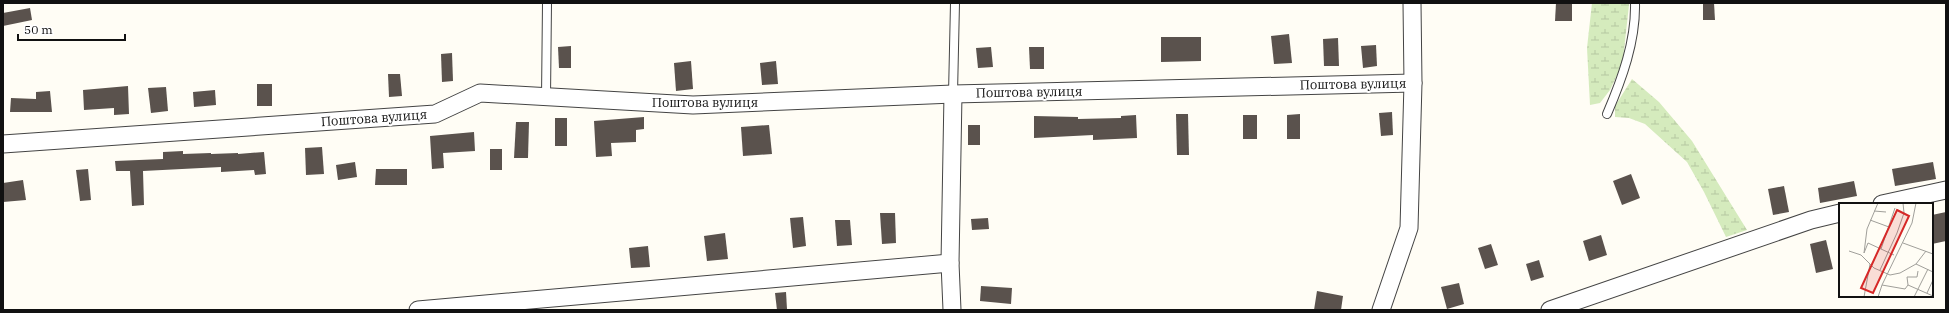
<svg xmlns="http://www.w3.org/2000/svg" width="1949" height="313" font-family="'IBM Plex Serif',serif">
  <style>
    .wetland { fill: url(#wetland-marsh) }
    .building { fill: #5a524d }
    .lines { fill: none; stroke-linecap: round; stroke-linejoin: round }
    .service-casing { stroke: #444; stroke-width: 10 }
    .minor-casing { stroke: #444; stroke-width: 19 }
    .service { stroke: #fff; stroke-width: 8 }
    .minor { stroke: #fff; stroke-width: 17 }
    .labels { text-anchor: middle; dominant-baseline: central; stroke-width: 4; stroke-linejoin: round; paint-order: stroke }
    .street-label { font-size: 13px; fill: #111; stroke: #fff }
    .inset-road { fill: none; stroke: #a09f9a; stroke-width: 1 }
    .view { fill: #d62828; fill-opacity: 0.15; stroke: #d62828; stroke-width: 2 }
    .inset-edge { fill: none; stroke: #111; stroke-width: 2 }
  </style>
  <defs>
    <pattern id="wetland-marsh" width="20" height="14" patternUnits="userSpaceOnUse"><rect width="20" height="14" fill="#d5ebbd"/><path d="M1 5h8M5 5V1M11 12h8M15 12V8" fill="none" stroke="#b6c8a1"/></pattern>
  </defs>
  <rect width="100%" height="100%" fill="#fffdf5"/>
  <!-- wetland -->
  <g class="wetland">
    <polygon points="1592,3 1629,3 1629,5 1623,59 1618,73 1610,90 1600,103 1590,105 1587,48"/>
    <polygon points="1632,79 1659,102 1692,141 1747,230 1726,237 1704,192 1687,162 1645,124 1629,118 1615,117 1615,106"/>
  </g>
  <!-- building -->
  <g class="building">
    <polygon points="1556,3 1572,3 1572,21 1555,21"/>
    <polygon points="1703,3 1714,3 1715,20 1703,20"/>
    <polygon points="30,8 32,20 3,26 3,13"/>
    <polygon points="1289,34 1292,63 1274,64 1271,36"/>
    <polygon points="1161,37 1201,37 1201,61 1161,62"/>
    <polygon points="1338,38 1339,66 1324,66 1323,39"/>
    <polygon points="1376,45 1377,66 1363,68 1361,46"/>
    <polygon points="571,46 571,68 559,68 558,47"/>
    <polygon points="991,47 993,67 978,68 976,48"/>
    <polygon points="1029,47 1044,47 1044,69 1030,69"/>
    <polygon points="452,53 453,81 442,82 441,54"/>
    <polygon points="691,61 693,89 676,91 674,63"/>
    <polygon points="776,61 778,84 762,85 760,63"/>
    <polygon points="388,74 400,74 402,96 389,97"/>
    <rect x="257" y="84" width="15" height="22"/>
    <polygon points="128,86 129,114 114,115 114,108 84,110 83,90"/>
    <polygon points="166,87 168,111 151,113 148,88"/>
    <polygon points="215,90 216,105 194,107 193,92"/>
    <polygon points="50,91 52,112 10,112 11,98 36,99 36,92"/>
    <polygon points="1392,112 1393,135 1381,136 1379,113"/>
    <polygon points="1176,114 1188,114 1189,155 1177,155"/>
    <polygon points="1300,114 1300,139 1287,139 1287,115"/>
    <polygon points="1136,115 1137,138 1093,140 1093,135 1034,138 1034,116 1078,117 1078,119 1121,118 1121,116"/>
    <rect x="1243" y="115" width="14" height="24"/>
    <polygon points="644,117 644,129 636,130 636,142 611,143 612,156 596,157 594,121"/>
    <rect x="555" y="118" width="12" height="28"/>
    <polygon points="516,122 529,122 528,158 514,158"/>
    <polygon points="769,125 772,154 743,156 741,127"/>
    <rect x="968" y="125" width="12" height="20"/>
    <polygon points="474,132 475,151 443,153 444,168 432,169 430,136"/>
    <polygon points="322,147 324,174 306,175 305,148"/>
    <rect x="490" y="149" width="12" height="21"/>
    <polygon points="183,151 183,154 211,153 211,154 238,153 238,154 264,152 266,174 255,175 254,170 221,172 221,167 143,171 144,205 132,206 130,171 116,171 115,161 163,159 163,152"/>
    <polygon points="355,162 357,177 338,180 336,165"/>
    <polygon points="1933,162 1936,179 1895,186 1892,169"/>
    <polygon points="88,169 91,200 80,201 76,170"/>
    <polygon points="376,169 407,169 407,185 375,185"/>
    <polygon points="1631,174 1640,198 1622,205 1613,181"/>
    <polygon points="23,180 26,200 3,202 3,183"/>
    <polygon points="1854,181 1857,196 1820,203 1818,188"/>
    <polygon points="1784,186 1789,212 1773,215 1768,189"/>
    <polygon points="1946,212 1946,241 1932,244 1932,215"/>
    <polygon points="880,213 895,213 896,243 882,244"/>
    <polygon points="803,217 806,246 793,248 790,218"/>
    <polygon points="988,218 989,229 972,230 971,219"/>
    <polygon points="835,220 850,220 852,245 837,246"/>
    <polygon points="725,233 728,259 707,261 704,236"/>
    <polygon points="1601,235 1607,255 1589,261 1583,241"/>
    <polygon points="1826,240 1833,269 1816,273 1810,244"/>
    <polygon points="1491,244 1498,265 1485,269 1478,248"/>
    <polygon points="648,246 650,267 631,268 629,248"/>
    <polygon points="1539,260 1544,277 1531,281 1526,264"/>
    <polygon points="1459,283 1464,304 1447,309 1441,287"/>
    <polygon points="981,286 1012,288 1011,304 980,301"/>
    <polygon points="1317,291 1343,296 1341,310 1314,310"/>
    <polygon points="786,292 787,309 777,310 775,293"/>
  </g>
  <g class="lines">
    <defs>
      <g id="service">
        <polyline points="953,94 955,3"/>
        <polyline points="546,97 547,3"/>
        <path d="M 1607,114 C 1622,79 1636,41 1635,3"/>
      </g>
      <g id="minor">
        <polyline points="3,144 435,114 480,93 693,105 953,94 1413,83"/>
        <polyline points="1882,204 1946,190"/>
        <polyline points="418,310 950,263"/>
        <polyline points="952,310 950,263 953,94"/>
        <polyline points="1381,310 1409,228 1413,83 1412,3"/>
        <polyline points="1550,310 1811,220 1840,213"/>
      </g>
    </defs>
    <!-- service casing -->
    <use href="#service" class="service-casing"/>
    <!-- minor casing -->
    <use href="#minor" class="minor-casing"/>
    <!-- service -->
    <use href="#service" class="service"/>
    <!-- minor -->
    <use href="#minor" class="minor"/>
  </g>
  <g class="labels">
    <!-- street labels -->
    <g class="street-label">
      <text transform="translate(1353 84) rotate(-1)">Поштова вулиця</text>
      <text transform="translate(1029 92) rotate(-1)">Поштова вулиця</text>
      <text x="705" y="102">Поштова вулиця</text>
      <text transform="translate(374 118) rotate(-4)">Поштова вулиця</text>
    </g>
  </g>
  <!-- overview -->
  <g transform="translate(1839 203)">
    <rect width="94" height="94" fill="#fffdf5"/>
    <path class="inset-road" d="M 35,8 L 47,9M 31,17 L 50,24M 64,40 L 94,51M 42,46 L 56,5M 10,48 L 22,52 L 35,65 L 51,72 L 61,70 L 77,61 L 87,48M 25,50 L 28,26 L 39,0M 25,50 L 29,40 L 55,52M 77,61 L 94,69M 41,67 L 58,30 L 65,10 L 64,0M 43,82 L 66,86 L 69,82 L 94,93M 69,82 L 68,74 L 78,74 L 79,68M 88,90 L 94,77M 25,94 L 31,61M 39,94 L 43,82 L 73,20 L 77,0M 75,94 L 89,66"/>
    <path class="view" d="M 58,7 L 70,13 L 34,90 L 22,85 Z"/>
    <rect width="94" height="94" class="inset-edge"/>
  </g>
  <!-- border -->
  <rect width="1949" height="313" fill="none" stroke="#111111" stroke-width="8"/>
  <!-- scale -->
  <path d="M18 34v6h107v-6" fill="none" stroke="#111111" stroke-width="2"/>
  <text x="24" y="34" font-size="12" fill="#111111" stroke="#ffffff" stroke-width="3" paint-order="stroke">50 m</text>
</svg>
